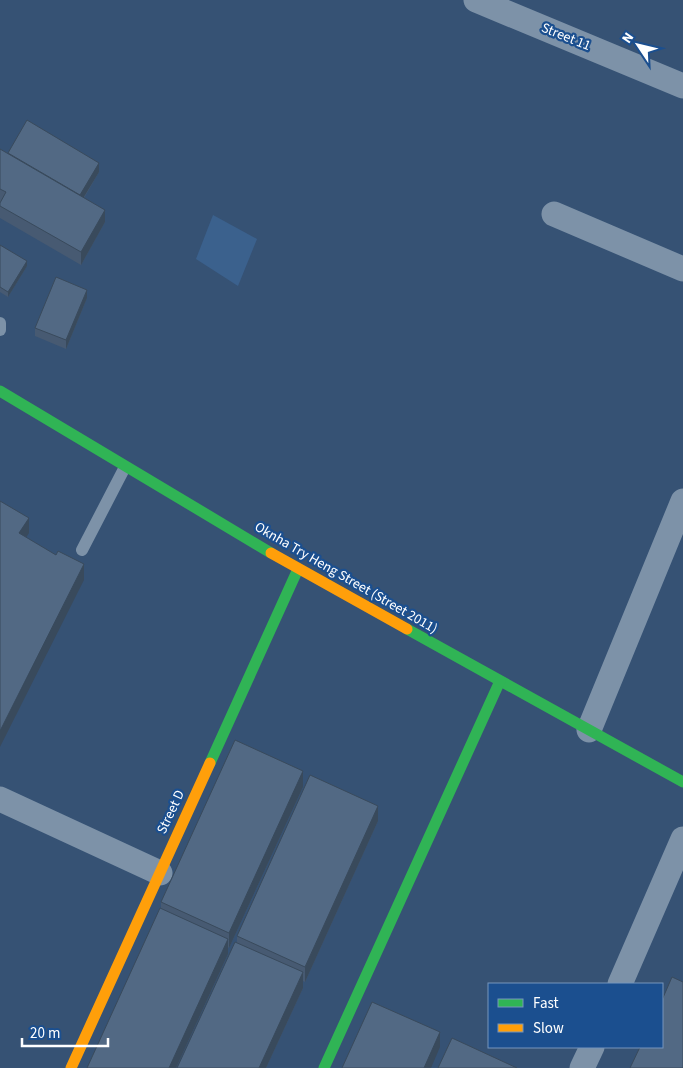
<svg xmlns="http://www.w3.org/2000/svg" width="683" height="1068" font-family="'Source Sans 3',sans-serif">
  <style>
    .water { fill: #3b618d }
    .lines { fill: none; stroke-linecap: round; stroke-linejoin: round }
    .lane { stroke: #7d92a8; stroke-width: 12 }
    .street { stroke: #7d92a8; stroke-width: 25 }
    .fast { stroke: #30b455; stroke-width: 11 }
    .slow { stroke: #ff9f0a; stroke-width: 11 }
    .wall { fill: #475a72 }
    .shaded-wall { fill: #394a5c }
    .building { fill: #526984; stroke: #394a5c }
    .labels { text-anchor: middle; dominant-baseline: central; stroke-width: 4.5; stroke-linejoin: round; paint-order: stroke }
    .street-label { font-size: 14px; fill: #fff; stroke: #1b4f8f }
  </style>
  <rect width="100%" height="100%" fill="#365274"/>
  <!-- water -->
  <polygon class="water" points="213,215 257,239 238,286 196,259"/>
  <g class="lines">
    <!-- lane -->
    <g class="lane">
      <polyline points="0,323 0,330"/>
      <polyline points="82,550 125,467"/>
    </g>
    <!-- street -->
    <g class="street">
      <polyline points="476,0 683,86"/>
      <polyline points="554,214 683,269"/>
      <polyline points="589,730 683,501"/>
      <polyline points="0,799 160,873"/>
      <polyline points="620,984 683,839"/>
      <polyline points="582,1068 592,1047"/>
    </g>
    <!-- fast -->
    <g class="fast">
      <polyline points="0,391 271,553"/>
      <polyline points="407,629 683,782"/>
      <polyline points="210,763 298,569"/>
      <polyline points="324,1068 500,681"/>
    </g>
    <!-- slow -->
    <g class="slow">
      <polyline points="271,553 407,629"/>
      <polyline points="71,1068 210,763"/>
    </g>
  </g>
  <!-- wall -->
  <g class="wall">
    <polygon points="0,149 8,153 99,172 84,198 105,222 81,265 0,218"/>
    <polygon points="0,245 27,266 8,297 0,292"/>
    <polygon points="87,298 66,349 35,336 35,328"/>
    <polygon points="303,787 229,948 228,947 228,954 176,1068 87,1068 161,908 161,902"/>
    <polygon points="378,821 305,982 303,981 303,988 266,1068 177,1068 237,943 237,936"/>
  </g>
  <!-- shaded-wall -->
  <g class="shaded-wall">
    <polygon points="99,163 99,172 79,205 79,196"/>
    <polygon points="105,210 105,222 81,265 81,252"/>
    <polygon points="27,261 27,266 8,297 8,292"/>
    <polygon points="87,290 87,298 66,349 66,340"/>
    <polygon points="29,518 29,533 19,548 19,533"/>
    <polygon points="84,564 84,580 0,747 0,731"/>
    <polygon points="303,771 303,787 229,948 229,933"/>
    <polygon points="378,806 378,821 305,982 305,967"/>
    <polygon points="228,939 228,954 176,1068 169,1068"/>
    <polygon points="303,972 303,988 266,1068 259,1068"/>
    <polygon points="440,1032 440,1047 431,1068 424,1068"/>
  </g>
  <!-- building -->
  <g class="building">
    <polygon points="27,120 99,163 80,195 8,153"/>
    <polygon points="0,149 105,210 81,252 0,206 0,203 6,192 0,189"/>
    <polygon points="0,245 27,261 8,292 0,287"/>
    <polygon points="56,277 87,290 66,340 35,328"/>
    <polygon points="0,501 29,518 19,533 56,555 58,551 84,564 0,731"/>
    <polygon points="235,740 303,771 229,933 161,902"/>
    <polygon points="310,775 378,806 305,967 237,936"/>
    <polygon points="160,908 228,939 169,1068 87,1068"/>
    <polygon points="235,942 303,972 259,1068 177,1068"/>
    <polygon points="672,977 683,982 683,1068 630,1068 640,1047 662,1047 662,1000"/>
    <polygon points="372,1002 440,1032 424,1068 342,1068"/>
    <polygon points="452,1038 517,1068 438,1068"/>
  </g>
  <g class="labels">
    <!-- street labels -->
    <g class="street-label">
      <text transform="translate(566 37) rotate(22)">Street 11</text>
      <text transform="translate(346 578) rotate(30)">Oknha Try Heng Street (Street 2011)</text>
      <text transform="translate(171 812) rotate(-65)">Street D</text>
    </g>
  </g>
  <!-- legend -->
  <rect x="488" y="983" width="175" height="65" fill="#1b4f8f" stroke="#7695bc"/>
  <rect x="498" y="999" width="25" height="8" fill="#30b455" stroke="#7695bc"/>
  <text x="533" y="1008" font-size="15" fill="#ffffff">Fast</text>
  <rect x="498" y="1024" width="25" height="8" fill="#ff9f0a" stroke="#7695bc"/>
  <text x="533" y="1033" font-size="15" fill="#ffffff">Slow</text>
  <!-- north arrow -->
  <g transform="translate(638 45) rotate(305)" stroke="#1b4f8f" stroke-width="4" paint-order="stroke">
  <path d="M0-4L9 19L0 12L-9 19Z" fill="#ffffff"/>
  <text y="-8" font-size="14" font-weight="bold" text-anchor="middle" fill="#ffffff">N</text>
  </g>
  <!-- scale -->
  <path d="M22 1038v8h86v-8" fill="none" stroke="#ffffff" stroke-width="2.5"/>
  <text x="30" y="1038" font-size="15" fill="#ffffff" stroke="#1b4f8f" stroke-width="4" paint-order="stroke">20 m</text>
</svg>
